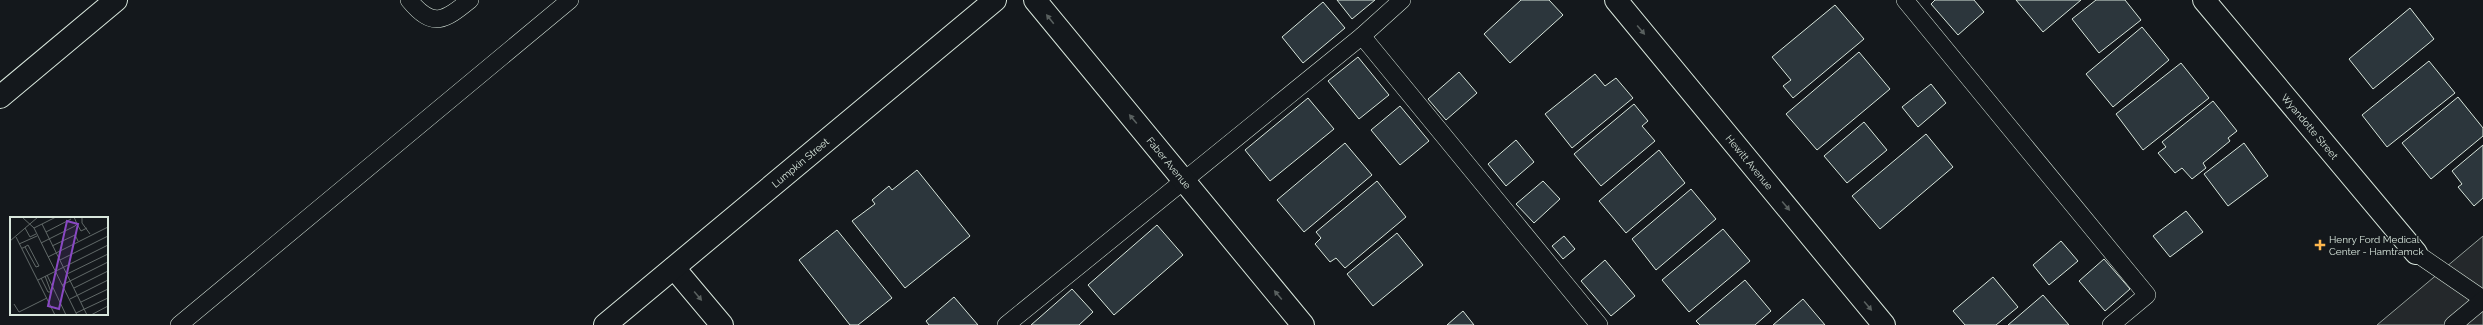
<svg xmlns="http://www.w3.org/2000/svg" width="2483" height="325" font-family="Raleway,sans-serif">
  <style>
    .parking { fill: #24282b; stroke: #939e99 }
    .building { fill: #2c363c; stroke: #d8e6dc }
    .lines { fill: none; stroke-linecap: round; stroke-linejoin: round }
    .lane-casing { stroke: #d8e6dc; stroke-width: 18 }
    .street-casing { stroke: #d8e6dc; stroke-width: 24 }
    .lane { stroke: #14181c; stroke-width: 17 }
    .street { stroke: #14181c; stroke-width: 22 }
    .oneway { fill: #59605f }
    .poi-dot { fill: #ffb74d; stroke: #14181c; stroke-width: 1.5 }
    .labels { text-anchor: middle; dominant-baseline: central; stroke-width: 3; stroke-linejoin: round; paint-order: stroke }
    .street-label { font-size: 10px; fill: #d8e6dc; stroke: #14181c }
    .poi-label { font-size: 10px; fill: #d8e6dc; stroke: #14181c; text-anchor: start }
    .inset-road { fill: none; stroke: #626a69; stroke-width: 1 }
    .view { fill: #8948c3; fill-opacity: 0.15; stroke: #8948c3; stroke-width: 2 }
    .inset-edge { fill: none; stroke: #d8e6dc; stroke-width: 2 }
  </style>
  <rect width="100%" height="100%" fill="#14181c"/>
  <!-- parking -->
  <polygon class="parking" points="2483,236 2483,325 2377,325"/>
  <!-- building -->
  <g class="building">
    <polygon points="1337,0 1375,0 1352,19"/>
    <polygon points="1521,0 1549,0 1563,15 1510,63 1484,34"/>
    <polygon points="1935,0 1974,0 1984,12 1958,35 1931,4"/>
    <polygon points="2016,0 2081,0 2043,32"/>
    <polygon points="2096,0 2125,0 2141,20 2099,53 2072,19"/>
    <polygon points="1323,2 1345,28 1303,63 1282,37"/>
    <polygon points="1835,5 1864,39 1793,98 1783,86 1791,80 1772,57"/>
    <polygon points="2410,8 2434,39 2373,89 2349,59"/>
    <polygon points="2142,27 2169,60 2113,107 2086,74"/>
    <polygon points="1859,52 1890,89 1817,150 1786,114"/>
    <polygon points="1358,57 1389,95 1359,119 1328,81"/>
    <polygon points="2429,61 2455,93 2387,147 2362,115"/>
    <polygon points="2181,63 2209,98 2143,150 2116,114"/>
    <polygon points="1459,72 1477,93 1446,120 1428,99"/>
    <polygon points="1595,74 1605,86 1616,78 1633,98 1572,148 1545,114"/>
    <polygon points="1931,84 1946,103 1918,127 1902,107"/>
    <polygon points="2458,97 2483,128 2483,136 2431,179 2402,143"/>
    <polygon points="1308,98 1334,129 1270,181 1245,150"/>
    <polygon points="2213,101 2237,131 2228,138 2230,141 2203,163 2206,168 2192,179 2182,168 2175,173 2158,153 2166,147 2162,142"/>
    <polygon points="1634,104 1648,121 1642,126 1655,141 1601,186 1574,154"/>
    <polygon points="1400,106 1429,141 1400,165 1371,130"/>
    <polygon points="1864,122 1887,150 1847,183 1824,156"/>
    <polygon points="1926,134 1953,167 1880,229 1852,196"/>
    <polygon points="1516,140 1534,162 1506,186 1488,164"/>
    <polygon points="1345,143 1372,175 1304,232 1277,200"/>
    <polygon points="2244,143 2268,176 2228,206 2204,174"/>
    <polygon points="2483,145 2483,198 2474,206 2458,187 2462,184 2452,171"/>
    <polygon points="1659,150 1685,183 1626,233 1599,201"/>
    <polygon points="917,170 970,236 905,288 852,221 875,204 872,200 889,186 892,190"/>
    <polygon points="1377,181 1406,217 1345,268 1336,258 1330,262 1315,244 1321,238 1316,232"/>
    <polygon points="1543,181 1560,199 1534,223 1516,204"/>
    <polygon points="1691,189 1716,219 1656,270 1632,239"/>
    <polygon points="2186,211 2203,232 2170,257 2153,236"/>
    <polygon points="1157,225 1183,255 1114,315 1088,285"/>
    <polygon points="1723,229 1750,261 1689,312 1662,280"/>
    <polygon points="837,230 892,298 858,325 850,325 799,260"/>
    <polygon points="1397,233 1423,265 1373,306 1347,274"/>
    <polygon points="1564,236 1575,249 1563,259 1552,246"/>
    <polygon points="2061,241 2078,261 2049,285 2033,265"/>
    <polygon points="2104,259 2130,289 2105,311 2079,281"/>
    <polygon points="1605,260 1635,296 1611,316 1581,281"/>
    <polygon points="1993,277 2018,307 1996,325 1965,325 1953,311"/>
    <polygon points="1745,280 1771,311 1755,325 1700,325 1696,321"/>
    <polygon points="1072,289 1093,312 1079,325 1031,325"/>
    <polygon points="2043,295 2069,325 2008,325"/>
    <polygon points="954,297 978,325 929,325 926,321"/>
    <polygon points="1803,299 1825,325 1773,325"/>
    <polygon points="1463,311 1474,325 1447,325"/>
  </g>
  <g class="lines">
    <defs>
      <g id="lane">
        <path d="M 409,0 C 433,29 444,21 470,0"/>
        <polyline points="1905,0 2147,295 2111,325"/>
        <polyline points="1362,36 1599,325"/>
        <polyline points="2416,253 2483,299"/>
        <polyline points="179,325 570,0"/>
        <polyline points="1006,325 1362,36 1402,0"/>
        <polyline points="2453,325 2483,300"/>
      </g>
      <g id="street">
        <path id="s1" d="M 1035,0 L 1303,325"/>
        <path id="s2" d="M 1616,0 L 1884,325"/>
        <path id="s3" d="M 2204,0 L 2416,253"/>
        <polyline points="0,97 116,0"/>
        <polyline points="674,268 722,325"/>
        <path id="s4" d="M 605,325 L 995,0"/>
      </g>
    </defs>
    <!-- lane casing -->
    <use href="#lane" class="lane-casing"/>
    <!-- street casing -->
    <use href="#street" class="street-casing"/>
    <!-- lane -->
    <use href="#lane" class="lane"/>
    <!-- street -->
    <use href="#street" class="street"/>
  </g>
  <!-- one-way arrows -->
  <defs><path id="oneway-solid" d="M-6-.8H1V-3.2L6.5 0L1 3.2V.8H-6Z"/></defs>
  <g class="oneway">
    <use href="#oneway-solid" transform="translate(1050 19) rotate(-129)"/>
    <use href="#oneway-solid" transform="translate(1641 30) rotate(50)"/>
    <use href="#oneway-solid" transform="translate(1133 119) rotate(-130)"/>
    <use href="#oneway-solid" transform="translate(1786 206) rotate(50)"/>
    <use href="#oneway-solid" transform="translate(1278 295) rotate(-130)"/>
    <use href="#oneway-solid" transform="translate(698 296) rotate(50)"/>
    <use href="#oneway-solid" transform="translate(1868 306) rotate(50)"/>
  </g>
  <!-- markers -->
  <path class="poi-dot" d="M2318 239h4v4h4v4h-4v4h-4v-4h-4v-4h4z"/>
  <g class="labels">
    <!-- street labels -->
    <g class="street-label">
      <text stroke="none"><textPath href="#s3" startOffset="165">Wyandotte Street</textPath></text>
      <text stroke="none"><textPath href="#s2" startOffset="210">Hewitt Avenue</textPath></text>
      <text stroke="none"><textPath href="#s4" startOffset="254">Lumpkin Street</textPath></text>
      <text stroke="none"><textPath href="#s1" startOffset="211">Faber Avenue</textPath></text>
    </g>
    <!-- poi labels -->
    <g class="poi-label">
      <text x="2329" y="239">Henry Ford Medical<tspan x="2329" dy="12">Center - Hamtramck</tspan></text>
    </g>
  </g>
  <!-- overview -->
  <g transform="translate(10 217)">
    <rect width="98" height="98" fill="#14181c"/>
    <path class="inset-road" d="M 12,0 L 24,11 L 67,98M 72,0 L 72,6 L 80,17M 32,7 L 77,98M 67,7 L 71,14 L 77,11M 15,11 L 20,20 L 26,17M 24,11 L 46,0M 36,15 L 61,2M 6,20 L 45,98M 0,24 L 28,0M 31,26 L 65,9 L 67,7 L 64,0M 9,27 L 27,19M 42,29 L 65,18 L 68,24M 12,31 L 13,31 L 18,28 L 29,49 L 26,50 L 15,30M 38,40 L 98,10M 50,43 L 98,19M 57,57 L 98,37M 37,58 L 56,98M 31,61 L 38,75 L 41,75 L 35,59M 28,63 L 98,28M 52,68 L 98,45M 64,71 L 98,54M 60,82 L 98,63M 71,85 L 98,72M 4,87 L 9,95 L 37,81M 66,96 L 98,81M 81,98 L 98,89"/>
    <path class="view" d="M 57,4 L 68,7 L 49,92 L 38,89 Z"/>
    <rect width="98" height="98" class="inset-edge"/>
  </g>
</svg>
